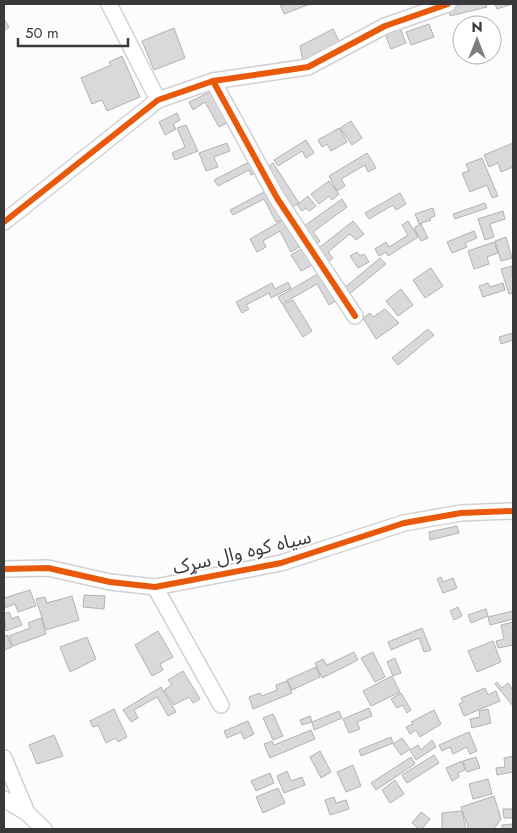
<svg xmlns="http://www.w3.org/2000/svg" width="517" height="833" font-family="Jost,'Noto Sans Arabic',sans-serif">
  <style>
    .building { fill: #d9d8da; stroke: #b2b2b3 }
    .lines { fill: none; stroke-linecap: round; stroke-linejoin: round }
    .minor-casing { stroke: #d1d1d3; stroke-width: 18 }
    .minor { stroke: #fff; stroke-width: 15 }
    .cycleway-casing { stroke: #fff; stroke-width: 9 }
    .cycleway { stroke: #e8590c; stroke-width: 6 }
    .labels { text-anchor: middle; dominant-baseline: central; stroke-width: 4; stroke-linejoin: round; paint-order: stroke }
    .street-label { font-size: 19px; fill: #39383b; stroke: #fff }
  </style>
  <rect width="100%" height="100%" fill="#fcfcfd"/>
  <!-- building -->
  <g class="building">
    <polygon points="280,4 310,4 284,14"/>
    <polygon points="462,4 486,4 487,7 450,16 448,7"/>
    <polygon points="495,4 512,4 497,9"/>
    <polygon points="4,19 9,27 4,31"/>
    <polygon points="429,24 434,37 411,45 406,32"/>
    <polygon points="399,25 406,43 391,49 384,31"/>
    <polygon points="174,28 185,58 154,70 142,41"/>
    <polygon points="333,29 340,43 303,61 300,46"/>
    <polygon points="122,56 140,97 107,111 102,100 92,104 81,78 111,65 109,62"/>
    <polygon points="210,92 227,123 219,127 205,102 193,110 189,102"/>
    <polygon points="177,113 180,120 173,124 176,129 165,135 159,122"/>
    <polygon points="351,121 362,138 352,145 340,128"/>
    <polygon points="186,125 198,151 175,160 172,153 185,147 177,128"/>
    <polygon points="339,128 347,142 331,151 327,144 322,147 318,140"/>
    <polygon points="306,140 314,153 306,158 302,151 278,166 274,160"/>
    <polygon points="227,143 230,151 214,157 218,167 206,171 199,153"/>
    <polygon points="513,143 513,167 501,172 498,163 489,167 484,155"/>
    <polygon points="367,153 376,168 368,172 365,165 341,179 345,186 337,191 329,176"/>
    <polygon points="482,158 498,196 492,198 487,185 470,192 462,173 469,171 466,164"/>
    <polygon points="253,160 259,172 251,175 249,170 218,186 214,180"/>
    <polygon points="273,163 299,203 289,209 263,170"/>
    <polygon points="329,181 339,194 332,200 329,196 319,204 311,194"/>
    <polygon points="268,190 283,219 276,222 264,199 233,215 230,210"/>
    <polygon points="400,193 406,204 396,210 393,205 369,219 365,213"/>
    <polygon points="308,196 316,206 309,211 306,208 302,211 297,205"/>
    <polygon points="342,199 347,207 313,232 320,241 313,247 300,229"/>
    <polygon points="485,203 487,208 455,219 453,214"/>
    <polygon points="433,208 435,216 430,218 431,220 419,224 415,214"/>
    <polygon points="503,211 505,219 490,224 494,237 485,240 478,219"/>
    <polygon points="283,220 299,247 291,252 280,231 263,241 266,247 257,252 250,239"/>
    <polygon points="353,221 364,234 356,240 350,234 328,252 333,258 325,264 315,251"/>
    <polygon points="408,221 418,237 388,256 386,252 379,256 375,249 386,242 389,247 408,235 402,225"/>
    <polygon points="421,224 428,238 421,241 414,228"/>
    <polygon points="474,231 477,238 465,243 467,247 452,253 447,242"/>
    <polygon points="506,237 512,258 501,261 495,241"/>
    <polygon points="494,242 498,253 487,257 489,264 474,269 468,251"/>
    <polygon points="304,247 314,264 301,271 291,255"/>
    <polygon points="357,252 360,256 364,254 369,262 358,268 350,256"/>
    <polygon points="380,258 386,264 348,295 343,289"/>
    <polygon points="512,266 513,293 509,294 501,269"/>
    <polygon points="431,268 443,286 425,298 413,280"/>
    <polygon points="321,272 337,300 329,305 317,284 282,304 278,297"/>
    <polygon points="288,282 291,288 271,298 269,293 246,305 249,309 242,313 236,302 272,283 275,289"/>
    <polygon points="488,283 490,287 503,283 505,290 483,297 479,286"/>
    <polygon points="401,289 413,305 398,316 386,301"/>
    <polygon points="293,300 312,331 303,337 283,305"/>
    <polygon points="385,309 399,323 376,339 363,318 370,313 373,317"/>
    <polygon points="428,329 434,335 398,365 392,358"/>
    <polygon points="513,333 513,340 501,344 499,337"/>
    <polygon points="457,526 459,533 430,540 429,532"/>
    <polygon points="441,577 443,582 453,578 457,588 443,593 437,579"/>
    <polygon points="30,590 36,606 18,612 15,604 4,608 4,598"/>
    <polygon points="84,595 105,596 104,609 83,607"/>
    <polygon points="72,596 79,620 46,630 36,599 45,597 47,603"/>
    <polygon points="458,607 462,616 454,620 450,611"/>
    <polygon points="486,609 488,616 471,623 468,615"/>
    <polygon points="513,611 513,619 490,625 488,617"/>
    <polygon points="9,612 12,619 18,616 22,625 6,631 4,614"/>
    <polygon points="41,618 46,634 13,646 9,636 30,628 28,623"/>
    <polygon points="513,622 513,645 498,648 496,641 504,639 501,625"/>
    <polygon points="422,628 431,650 424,652 419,638 391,650 388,642"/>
    <polygon points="158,631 173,657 160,664 163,670 152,676 135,645"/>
    <polygon points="7,635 12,647 4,650 4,637"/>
    <polygon points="87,637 96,659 70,672 60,647"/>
    <polygon points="493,641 501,662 477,672 468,651"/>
    <polygon points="354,652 358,660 322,678 315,663 323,659 327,665"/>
    <polygon points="373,652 385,677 375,682 361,658"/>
    <polygon points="395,658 401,673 393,676 387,662"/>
    <polygon points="316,667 320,677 292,690 287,680"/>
    <polygon points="183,671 200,699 193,703 189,697 174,705 164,690 172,685 168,680"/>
    <polygon points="392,676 400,692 371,706 363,691"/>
    <polygon points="287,681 292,693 253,709 249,697 260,693 262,696 277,690 276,685"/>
    <polygon points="497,682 502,688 508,683 513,690 513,706 495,684"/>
    <polygon points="161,687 176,712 168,716 157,697 134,710 138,718 131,722 123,710"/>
    <polygon points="485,688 488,695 496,691 500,701 464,716 459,704 463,702 461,698"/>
    <polygon points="401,693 411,710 407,713 403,705 397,708 391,699"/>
    <polygon points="369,708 372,716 357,722 360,729 349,733 343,719"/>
    <polygon points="114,709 127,737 118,742 116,738 106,743 98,725 93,727 90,721"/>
    <polygon points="488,709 491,723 472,728 470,719 480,717 479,711"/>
    <polygon points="434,710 441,724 420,737 416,730 410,734 406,727 413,724 411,722"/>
    <polygon points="339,711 342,718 314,730 312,722"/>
    <polygon points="273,714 283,736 273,740 263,718"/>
    <polygon points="310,716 312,722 302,725 300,720"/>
    <polygon points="248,721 254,734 244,739 241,732 227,738 224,731"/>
    <polygon points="311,730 315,739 270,758 264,744 272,741 274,745"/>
    <polygon points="469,732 477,751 470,754 467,747 453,754 450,747 442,751 439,745"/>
    <polygon points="54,735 63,756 37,764 29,745"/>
    <polygon points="391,737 393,743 361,756 359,750"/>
    <polygon points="402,738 410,749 401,755 393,744"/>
    <polygon points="432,740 436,747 416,760 410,750 418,745 421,750"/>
    <polygon points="320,751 331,772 321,778 310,757"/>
    <polygon points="434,755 439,763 407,783 402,775"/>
    <polygon points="513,756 513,772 497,775 496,768 505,767 504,758"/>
    <polygon points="411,757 415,764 376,790 371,783"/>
    <polygon points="476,757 480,768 467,772 463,761"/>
    <polygon points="462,761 465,770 458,773 459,777 452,781 446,768"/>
    <polygon points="353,765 361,786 346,792 337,772"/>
    <polygon points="287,771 291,781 302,777 305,785 284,793 277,776"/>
    <polygon points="270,773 274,783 256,791 251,781"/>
    <polygon points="488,779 492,794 473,799 469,784"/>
    <polygon points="395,780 404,794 390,803 382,790"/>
    <polygon points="278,788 285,803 263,813 256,797"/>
    <polygon points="494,796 501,819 494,829 469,829 461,807"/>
    <polygon points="334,797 336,803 346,800 349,809 330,815 325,800"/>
    <polygon points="503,809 513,809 513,818 504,818"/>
    <polygon points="462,811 466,829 442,829 442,813"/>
    <polygon points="421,812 430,819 422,829 419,829 412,823"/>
    <polygon points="513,824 513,829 502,829 502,825"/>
  </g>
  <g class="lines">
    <defs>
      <g id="minor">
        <polyline points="109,4 158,100"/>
        <polyline points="213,81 277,198 355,316"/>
        <polyline points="4,222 158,100 213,81 308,67 385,26 448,4"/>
        <polyline points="4,569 48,568 110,582 155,587 281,563 404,523 461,513 513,511"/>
        <polyline points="155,587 221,705"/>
        <polyline points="4,758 27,813"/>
        <polyline points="4,799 27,813 44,829"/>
      </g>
    </defs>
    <!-- minor casing -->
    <use href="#minor" class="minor-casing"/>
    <!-- minor -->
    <use href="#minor" class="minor"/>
    <defs>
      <g id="cycleway">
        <polyline points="213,81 277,198 355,316"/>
        <polyline points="4,222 158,100 213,81 308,67 385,26 448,4"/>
        <polyline points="4,569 48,568 110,582 155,587 281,563 404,523 461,513 513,511"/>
      </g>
    </defs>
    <!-- cycleway casing -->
    <use href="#cycleway" class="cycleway-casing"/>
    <!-- cycleway -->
    <use href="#cycleway" class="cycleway"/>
  </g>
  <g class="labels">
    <!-- street labels -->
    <g class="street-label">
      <text transform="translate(242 552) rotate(-13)">سیاه کوه وال سړک</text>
    </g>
  </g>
  <!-- border -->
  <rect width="517" height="833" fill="none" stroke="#39383b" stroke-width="10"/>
  <!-- north arrow -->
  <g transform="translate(477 40)"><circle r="24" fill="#ffffff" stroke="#b0afb1"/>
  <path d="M0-4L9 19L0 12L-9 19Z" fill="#7d7d7f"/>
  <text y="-8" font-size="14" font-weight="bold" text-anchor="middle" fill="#39383b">N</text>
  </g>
  <!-- scale -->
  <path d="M18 38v8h110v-8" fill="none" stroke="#39383b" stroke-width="2.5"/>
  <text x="25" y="38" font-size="15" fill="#39383b" stroke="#ffffff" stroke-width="4" paint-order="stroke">50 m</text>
</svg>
